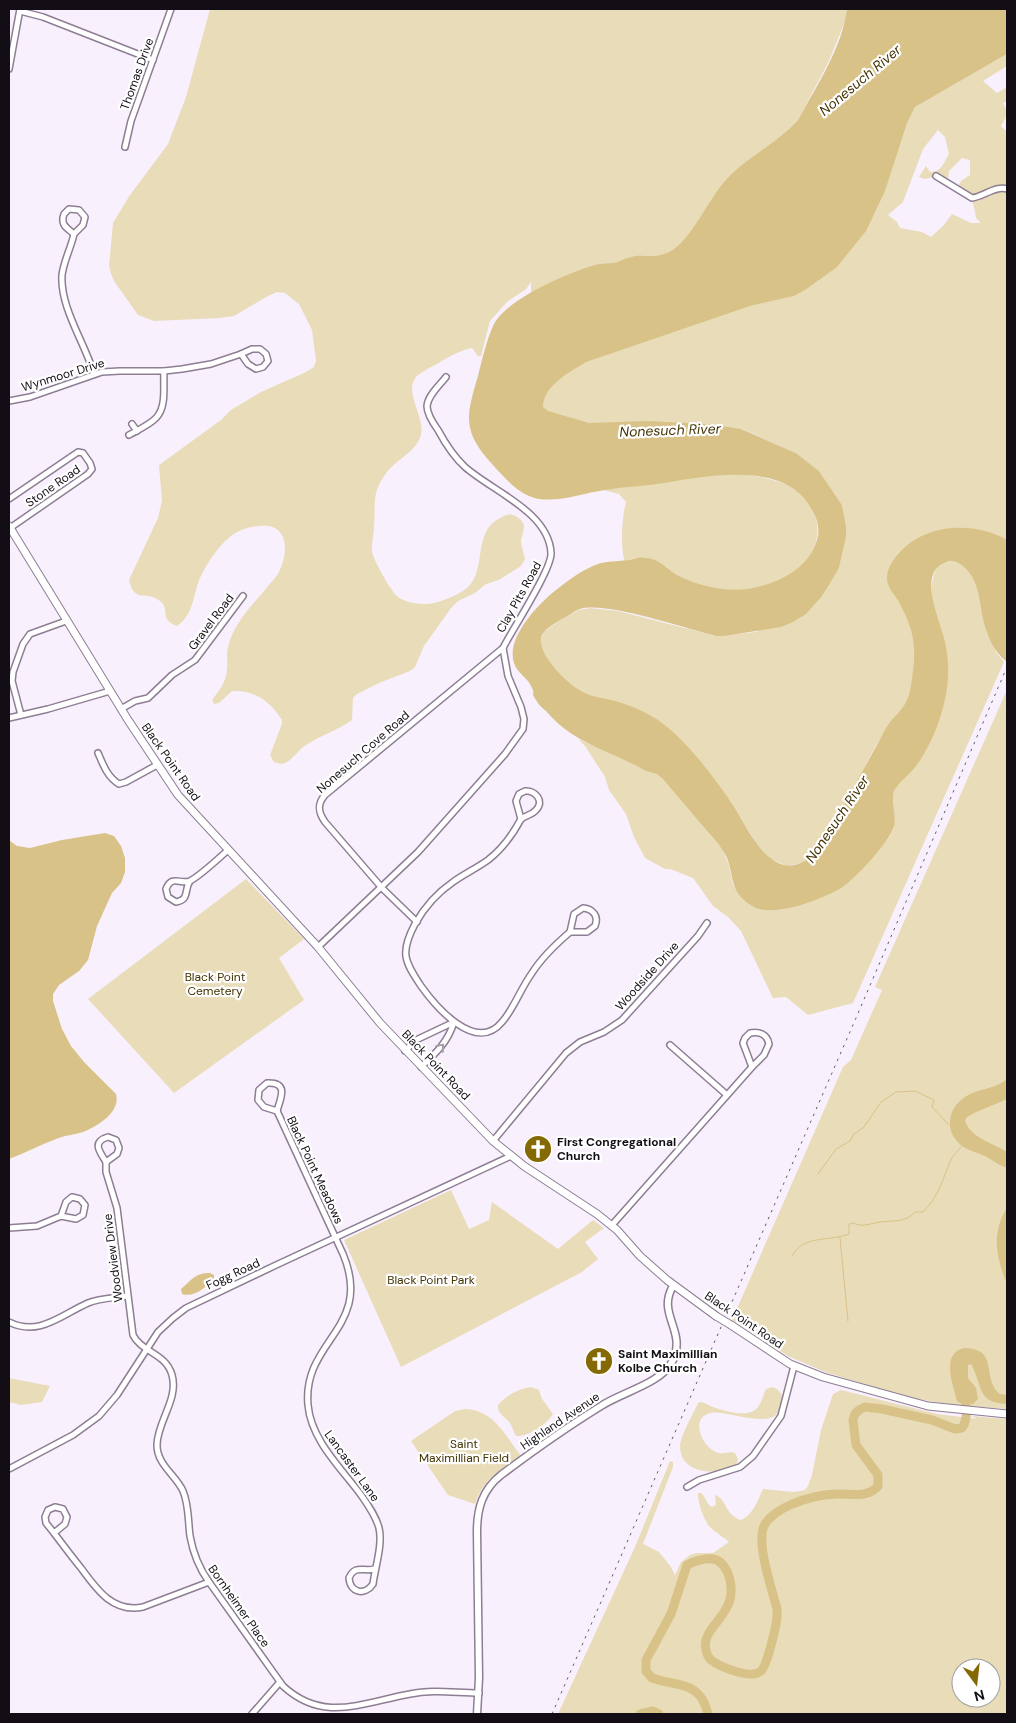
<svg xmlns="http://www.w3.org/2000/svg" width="1016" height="1723" font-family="'DM Sans',sans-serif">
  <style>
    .green { fill: #e9dcb9; fill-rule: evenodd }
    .water { fill: #d8c287 }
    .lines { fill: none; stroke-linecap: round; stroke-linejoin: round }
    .stream { stroke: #d8c287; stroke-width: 1 }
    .river { stroke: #d8c287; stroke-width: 9 }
    .minor-casing { stroke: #8d7e93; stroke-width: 8 }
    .tertiary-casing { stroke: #8d7e93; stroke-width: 9 }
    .secondary-casing { stroke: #8d7e93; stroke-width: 9 }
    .minor { stroke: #fff; stroke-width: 5 }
    .tertiary { stroke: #fff; stroke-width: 6 }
    .secondary { stroke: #fff; stroke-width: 7 }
    .rail { stroke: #645d66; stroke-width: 1; stroke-dasharray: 2.5 5; stroke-linecap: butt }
    .secondary-bridge-casing { stroke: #8d7e93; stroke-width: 9; stroke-linecap: butt }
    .secondary-bridge { stroke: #fff; stroke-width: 7 }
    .oneway { stroke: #a19fa1 }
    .labels { text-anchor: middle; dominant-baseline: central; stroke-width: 4.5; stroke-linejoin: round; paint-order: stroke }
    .street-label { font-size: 12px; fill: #130e15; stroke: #fff }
    .park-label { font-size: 12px; fill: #423301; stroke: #fff }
    .poi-label { font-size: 12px; font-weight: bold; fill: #130e15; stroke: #fff; text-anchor: start }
    .water-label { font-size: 14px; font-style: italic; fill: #453504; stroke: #fff }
  </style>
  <rect width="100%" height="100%" fill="#f9f0fd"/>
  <!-- green -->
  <g class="green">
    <path d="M 210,9 L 847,9 L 846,19 L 829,61 L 798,120 L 681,247 L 660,256 L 620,263 L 531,292 L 531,282 L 526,289 L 507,302 L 490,321 L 481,356 L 478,356 L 472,348 C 458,351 447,358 435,365 C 429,368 423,371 418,375 C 400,392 430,420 419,440 C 412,454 396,460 387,472 C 371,493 376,502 374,526 C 374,534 371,545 372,552 C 374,561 390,589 396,595 C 403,603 418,604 428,604 C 439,603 462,594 469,586 C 487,567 472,530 502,517 C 505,515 510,514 513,515 C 517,516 523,521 524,525 C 524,530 522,536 521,540 C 521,546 524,553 525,559 L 521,566 L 499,580 L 486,584 L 475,593 L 458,601 L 451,608 L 424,646 L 415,667 L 410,671 L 379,683 L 357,694 L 353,698 L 352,720 C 337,731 318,736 303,747 C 297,752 292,760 285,763 C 281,765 278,763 274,762 L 270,755 L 282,724 L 282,720 C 270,701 255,690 232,691 L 219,703 L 214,704 L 212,700 C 219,691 226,682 227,670 C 228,662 226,655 228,647 C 233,625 250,607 265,590 C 269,584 276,578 279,572 C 289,552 289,522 259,526 C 249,527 239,530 231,536 C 217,547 204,567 198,583 C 193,599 192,616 177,626 C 158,619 171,609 160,601 C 147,590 134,604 129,580 L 158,518 L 162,501 L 159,465 L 221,420 L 231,410 L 261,392 L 304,373 L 314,367 L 316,361 L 312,330 L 299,304 L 285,293 L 277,292 L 268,296 L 234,316 L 220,318 L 154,321 L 138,315 L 114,281 L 111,274 L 109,266 L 113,223 L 130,195 L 168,144 L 186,97 Z"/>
    <path d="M 1007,54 L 1007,66 L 983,81 L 997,93 L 1007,87 L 1007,101 L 1003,103 C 1009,113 1006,117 1001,126 L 1007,132 L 1007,542 L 943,532 L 915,634 L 917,691 L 881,737 L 867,762 L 851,799 L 814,856 L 802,863 L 787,866 L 771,859 L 756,843 L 730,800 L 615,704 L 578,691 L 565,680 L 548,660 L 541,647 L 541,639 L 544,632 L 565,617 L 579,610 L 590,608 L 618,611 L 716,636 L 756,632 L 822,596 L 839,568 L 846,537 L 842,505 L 819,471 L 796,453 L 742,429 L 589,423 C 574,420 555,418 542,408 L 542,403 L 546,394 L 556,382 L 583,362 L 729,310 L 794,296 L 893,149 L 915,107 ZM 938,130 L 945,137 L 949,154 C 944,162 941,173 930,172 L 926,166 L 919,177 L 925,179 L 941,175 L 948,180 L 949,171 L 962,158 L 970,160 L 970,175 L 961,181 L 959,185 C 971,197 974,201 976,218 L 981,223 L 971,223 L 952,214 L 944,225 L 931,237 L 922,232 L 900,228 L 897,222 L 888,215 L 903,202 L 923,149 Z"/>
    <path d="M 735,473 C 757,477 781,478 800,493 C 805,498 810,504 813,511 C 831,549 792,583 758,590 C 749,591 729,593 720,591 C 710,590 700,585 691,582 C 669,576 647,569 625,562 C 620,549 622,516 626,502 L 619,494 L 603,490 L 627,487 L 658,479 Z"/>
    <path d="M 949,559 L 961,562 L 977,578 L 996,652 L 1004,662 L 853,1003 L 808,1015 L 786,997 L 773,998 L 741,931 L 728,917 L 713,906 L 693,878 L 670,869 L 665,869 L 645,858 L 634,837 L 626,814 L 609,790 L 605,777 L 585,746 L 578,739 L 659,773 L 723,850 L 729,866 L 733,885 L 743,899 L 781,910 L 810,901 L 844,885 L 864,866 L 888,839 L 894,828 L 892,797 L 946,655 C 948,629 926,608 933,579 C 934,575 935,569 939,565 C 941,563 946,561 949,559 Z"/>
    <polygon points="1007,690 1007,1409 954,1405 911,1398 825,1372 788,1356 732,1320 843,1067 851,1060 882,990 875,987"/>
    <polygon points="246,879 304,939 279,958 304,1000 174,1093 88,999"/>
    <polygon points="451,1190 469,1229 489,1220 492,1202 558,1249 593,1220 604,1228 585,1242 598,1259 582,1272 401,1367 344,1240"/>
    <polygon points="9,1378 50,1386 42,1402 21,1405 9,1402"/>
    <path d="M 531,1387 L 539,1390 L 542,1399 L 553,1414 C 547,1424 528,1437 516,1436 C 514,1433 513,1429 511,1425 C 507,1417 497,1415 498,1405 C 507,1395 518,1389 531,1387 Z"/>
    <path d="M 773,1387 C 777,1389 782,1392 782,1398 C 784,1437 729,1409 710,1413 C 688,1419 704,1450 719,1453 C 725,1454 729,1451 735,1453 L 738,1459 L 737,1464 C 719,1477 679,1475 680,1445 C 681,1436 694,1411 699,1402 C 704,1402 708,1405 713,1407 C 724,1411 750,1419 758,1407 C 762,1402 763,1395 766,1389 Z"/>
    <path d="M 841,1390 L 937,1414 L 977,1419 L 971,1416 L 1007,1419 L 1007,1714 L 558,1714 L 635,1547 L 670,1461 L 673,1462 L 673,1467 L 643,1544 L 659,1552 L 671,1567 L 675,1575 L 681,1562 L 690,1555 L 696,1553 L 713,1553 L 729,1542 C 724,1537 716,1533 710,1527 C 704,1521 697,1501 698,1493 L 701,1493 C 706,1497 706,1504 712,1507 L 716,1505 L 715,1495 C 726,1498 724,1513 740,1520 C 752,1517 758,1500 763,1489 L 794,1492 L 805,1490 L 808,1486 L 812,1475 L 821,1430 L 833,1394 ZM 961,1668 L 991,1668 L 991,1698 L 961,1698 Z"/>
    <path d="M 465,1409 C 494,1410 505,1435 521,1456 C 500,1471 484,1477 475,1504 L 448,1495 L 411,1441 L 455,1411 Z"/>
  </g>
  <!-- water -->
  <g class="water">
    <path d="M 847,9 L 1007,9 L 1007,54 L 915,107 L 907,123 L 885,191 L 866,231 L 837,267 L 805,290 L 794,296 L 750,306 L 586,362 C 570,372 543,386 543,407 L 548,411 L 589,423 L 647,421 L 708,424 L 741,429 L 796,453 L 819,471 L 842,505 L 846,527 L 846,537 L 839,568 L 829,585 L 822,596 L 806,614 L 793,622 L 781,627 L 724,636 L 716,636 C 687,629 605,601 580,609 C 574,611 568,616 562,619 C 556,623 546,628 542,635 C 534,651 567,684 581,691 C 591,697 604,698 615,701 C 630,705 649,713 662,723 C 689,744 709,771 729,799 C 744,820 758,858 784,865 C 795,868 809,860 816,852 C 821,845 825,837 829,830 C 847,802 861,773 877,745 C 881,737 885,729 890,722 C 895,716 902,710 906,702 C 910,695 911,686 912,678 C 917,647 914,631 900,604 C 895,594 886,588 887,576 C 888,566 895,557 902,550 C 929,523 975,522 1007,540 L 1007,662 C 997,654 991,644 987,632 C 978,609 983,583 963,566 C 958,562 952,559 946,562 C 917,572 939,618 944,637 C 947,650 949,665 948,678 C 946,707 934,742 916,766 C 911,773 897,784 894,791 C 890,803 898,818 893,829 C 887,844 856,878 841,888 C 822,899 773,919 752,906 C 729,891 735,880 727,858 C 721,845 711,836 702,825 C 689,810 676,794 663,779 L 657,774 L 646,771 C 610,750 575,745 546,711 C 542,708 538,704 536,700 C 529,689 537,698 531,686 C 527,677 517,673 514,663 C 506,639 535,608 551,594 C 566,582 582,569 601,563 C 611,561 621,561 631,560 C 639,558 637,557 645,558 C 659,558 666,569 677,575 C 698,586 725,592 748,589 C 777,584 808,570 817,540 C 821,528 816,515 809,505 C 782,461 705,476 664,483 C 644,486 624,487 605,490 C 583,493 562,502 539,499 C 519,496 505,478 492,464 C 462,431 466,416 478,376 C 482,360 486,342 493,326 C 505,300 565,274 592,266 C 600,263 606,264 614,263 C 622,261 620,260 628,258 C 643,252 652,261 671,251 C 691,240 708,200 725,181 C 746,157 777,144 798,120 C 817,85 842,48 847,9 Z"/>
    <path d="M 105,833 L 114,836 L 121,846 L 125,858 L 125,872 L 121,883 L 112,893 L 97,926 L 88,960 L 79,971 L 59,985 L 53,994 L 53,1001 L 62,1029 L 71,1046 L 84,1062 L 116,1094 C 121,1112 98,1126 83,1132 C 74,1135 65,1135 56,1139 C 40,1145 25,1153 9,1159 L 9,840 L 17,846 L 30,848 L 62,840 Z"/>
    <path d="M 1007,1079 L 1007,1099 C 995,1105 975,1111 966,1118 L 965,1121 C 971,1138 993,1143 1007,1152 L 1007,1168 C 1000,1166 994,1161 987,1157 C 979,1153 969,1151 962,1146 C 944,1132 947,1109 965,1097 C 978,1088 994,1090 1007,1079 Z"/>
    <path d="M 1007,1208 L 1007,1284 C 996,1258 991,1232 1007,1208 Z"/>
    <path d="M 210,1273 L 214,1275 L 214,1278 C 207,1287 194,1298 182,1294 L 181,1289 C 191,1281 194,1273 210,1273 Z"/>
    <path d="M 965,1348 C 1000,1349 981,1379 1000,1394 L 1007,1395 L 1007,1404 C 976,1403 983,1385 971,1364 L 968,1365 L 968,1378 L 976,1388 L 978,1399 L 973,1404 L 960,1403 L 957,1401 C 953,1385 940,1352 965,1348 Z"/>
  </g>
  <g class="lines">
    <!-- stream -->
    <g class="stream">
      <polyline points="818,1174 836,1149 850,1141 854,1134 864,1127 881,1102 896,1092 915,1091 934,1100 932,1107 949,1125"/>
      <polyline points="840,1238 848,1321"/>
      <path d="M 792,1256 C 804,1234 829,1242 849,1234 L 849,1224 L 853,1223 C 863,1228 871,1223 881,1222 C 895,1220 905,1223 915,1212 L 923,1212 C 940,1194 941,1183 950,1162 C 952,1156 958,1151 962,1146"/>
    </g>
    <!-- river -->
    <g class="river">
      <polyline points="640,1714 653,1711 659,1714"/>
      <path d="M 708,1714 C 700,1680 678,1687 652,1678 L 646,1671 L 646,1660 L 671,1614 L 687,1565 C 695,1561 704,1558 713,1559 C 719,1560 724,1565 727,1571 C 745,1614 699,1625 706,1650 C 706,1653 709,1658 711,1660 C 720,1667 752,1680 761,1671 C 767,1666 776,1627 777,1617 L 777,1609 C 772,1589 756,1544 764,1526 C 768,1517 781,1509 790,1505 C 806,1498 821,1494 838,1494 C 852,1494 868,1498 878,1486 L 878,1475 L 856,1445 L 853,1420 L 855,1414 L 859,1410 L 865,1407 L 882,1409 L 932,1420 L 955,1429 L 962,1428 C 969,1418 966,1403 964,1392"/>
    </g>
    <defs>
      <g id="minor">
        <polyline points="20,11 43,17 153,60"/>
        <polyline points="9,69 20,9"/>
        <polyline points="125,147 131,121 171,9"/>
        <path d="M 936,176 L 972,198 C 983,197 996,185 1007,189"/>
        <path d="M 69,209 L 79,210 L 85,217 L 83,225 L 74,234 C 67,228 60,225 64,214 Z"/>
        <path d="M 74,234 C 71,248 64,260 62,275 C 60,308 85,343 94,374"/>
        <polygon points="252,349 260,349 266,354 268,361 263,367 256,369 248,364 241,354"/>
        <polyline points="9,401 30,397 102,372 120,371 164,371 182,369 211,364 241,354"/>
        <polyline points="132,424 137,431"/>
        <path d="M 129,435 C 138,430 149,425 156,418 C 167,407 163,385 164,371"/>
        <polyline points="9,499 78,452 83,453 90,463 92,469 88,474 10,528"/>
        <polyline points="121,709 135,701 148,698 172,675 195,660 243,596"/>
        <polyline points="21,715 12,681 13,672 23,644 30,634 66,621"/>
        <polyline points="9,718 48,709 110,691"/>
        <path d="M 98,753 C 103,764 107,777 119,784 L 126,782 L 157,765"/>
        <path d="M 525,791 C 535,790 545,801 536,810 C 532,815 526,815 521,819 L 516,801 L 519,794 Z"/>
        <path d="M 521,819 C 513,834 502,849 488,860 C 477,868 464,874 453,882 C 437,893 424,908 415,924 C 400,952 404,961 421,986 C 436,1007 476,1054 502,1022 C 513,1010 521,988 532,973 C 542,957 556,944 570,932"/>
        <path d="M 190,881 C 184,889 190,900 176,902 L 168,897 L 166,889 C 172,874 180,885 190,881 C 201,875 218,859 228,850"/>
        <path d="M 583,908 C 593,909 599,916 595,926 L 587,932 L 570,932 L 574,914 Z"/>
        <path d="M 417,922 L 382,888 L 325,822 C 318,812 317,804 325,795 L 503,648"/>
        <path d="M 318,947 L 418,852 L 505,754 L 523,729 L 524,719 L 521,707 L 508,676 L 503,648 C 512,630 552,569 551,553 C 549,512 492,491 465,467 C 453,456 445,443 438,430 C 433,423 427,414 427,406 C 428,395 440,385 446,377"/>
        <path d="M 750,1033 C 759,1031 767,1034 769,1044 L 764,1055 L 752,1067 L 743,1043 L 745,1038 Z"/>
        <polyline points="670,1045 727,1095"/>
        <polyline points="405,1051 416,1040 454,1022"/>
        <path d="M 421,1067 C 436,1053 448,1042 454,1022"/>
        <path d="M 267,1083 C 290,1082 280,1099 277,1111 L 264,1107 L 258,1100 L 259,1090 Z"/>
        <path d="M 277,1111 L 343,1254 C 374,1328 302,1340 308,1405 C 311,1440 341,1468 361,1495 C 368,1505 376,1516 379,1528 C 383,1544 375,1568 373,1584 C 365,1596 350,1593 349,1578 C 355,1564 364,1572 374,1569"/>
        <path d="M 108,1137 L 116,1140 L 119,1148 L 117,1154 L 106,1162 C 100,1152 91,1142 108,1137 Z"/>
        <polyline points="493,1141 566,1053 580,1042 604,1032 622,1020 698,936 707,923"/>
        <path d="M 106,1162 L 106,1172 L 117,1208 L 133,1335 C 141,1352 166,1353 172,1375 C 179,1399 157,1422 157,1445 C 157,1465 176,1475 183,1491 C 189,1505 188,1521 190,1536 C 193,1553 199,1568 209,1582 L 283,1686 C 323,1723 361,1703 410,1694 C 433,1689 456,1693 479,1693"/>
        <polygon points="72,1197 80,1199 85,1205 83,1215 76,1219 61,1216 66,1202"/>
        <polyline points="612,1225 752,1067"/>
        <polyline points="9,1228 37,1226 61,1216"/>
        <path d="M 9,1322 C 39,1337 61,1315 88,1303 C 100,1298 114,1298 127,1296"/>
        <polyline points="9,1469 73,1435 99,1416 117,1395 158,1332 173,1318 186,1308 274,1266 511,1156"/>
        <polyline points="687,1487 699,1480 740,1467 753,1456 781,1416 794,1366"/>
        <polygon points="55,1507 63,1509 67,1517 65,1524 54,1533 46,1523 45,1517 48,1510"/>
        <path d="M 54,1533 C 63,1545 72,1557 81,1568 C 97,1590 113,1613 143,1607 L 209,1582"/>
        <polyline points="252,1714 280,1682"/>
      </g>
      <path id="tertiary" d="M 477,1714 L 479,1678 L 477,1532 C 477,1509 482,1490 501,1475 C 533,1451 567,1427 601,1406 C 622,1392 660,1384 672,1362 C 688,1331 656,1315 673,1286"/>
      <g id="secondary">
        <polyline points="9,526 128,720 178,795 318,947 380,1023 493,1141 524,1166 597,1214 617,1230 640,1256 667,1280 716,1316"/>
        <polyline points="731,1325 790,1364 823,1377 928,1406 1007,1414"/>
      </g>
    </defs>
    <!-- minor casing -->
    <use href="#minor" class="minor-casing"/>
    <!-- tertiary casing -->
    <use href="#tertiary" class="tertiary-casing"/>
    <!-- secondary casing -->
    <use href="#secondary" class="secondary-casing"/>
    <!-- minor -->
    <use href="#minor" class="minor"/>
    <!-- tertiary -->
    <use href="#tertiary" class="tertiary"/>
    <!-- secondary -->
    <use href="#secondary" class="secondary"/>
    <!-- rail -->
    <polyline class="rail" points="552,1714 856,1018 1007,667"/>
    <defs>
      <polyline id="secondary-bridge" points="716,1316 731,1325"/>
    </defs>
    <!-- secondary-bridge casing -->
    <use href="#secondary-bridge" class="secondary-bridge-casing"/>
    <!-- secondary-bridge -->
    <use href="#secondary-bridge" class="secondary-bridge"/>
  </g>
  <!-- one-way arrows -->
  <defs><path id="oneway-chevron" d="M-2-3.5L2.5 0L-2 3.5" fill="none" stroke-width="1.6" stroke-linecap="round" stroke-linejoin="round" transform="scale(1.25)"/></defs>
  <use class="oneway" href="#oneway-chevron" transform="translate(441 1047) rotate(-50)"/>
  <!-- icons -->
  <defs>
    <symbol id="church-disc" viewBox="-11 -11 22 22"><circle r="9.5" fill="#856904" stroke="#fff"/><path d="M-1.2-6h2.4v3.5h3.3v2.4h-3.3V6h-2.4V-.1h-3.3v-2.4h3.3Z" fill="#fff"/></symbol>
  </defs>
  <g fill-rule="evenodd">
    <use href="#church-disc" x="522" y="1133" width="32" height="32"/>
    <use href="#church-disc" x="583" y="1345" width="32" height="32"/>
  </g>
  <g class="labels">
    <!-- street labels -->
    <g class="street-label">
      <text transform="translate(137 74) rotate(-70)">Thomas Drive</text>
      <text transform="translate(63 375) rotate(-17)">Wynmoor Drive</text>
      <text transform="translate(53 486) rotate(-35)">Stone Road</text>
      <text transform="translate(519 597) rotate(-61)">Clay Pits Road</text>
      <text transform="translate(211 622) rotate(-53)">Gravel Road</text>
      <text transform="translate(363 752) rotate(-41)">Nonesuch Cove Road</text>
      <text transform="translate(171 762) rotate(55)">Black Point Road</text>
      <text transform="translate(647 976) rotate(-48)">Woodside Drive</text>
      <text transform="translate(436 1065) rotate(46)">Black Point Road</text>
      <text transform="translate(315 1170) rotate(65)">Black Point Meadows</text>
      <text transform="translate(113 1258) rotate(-97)">Woodview Drive</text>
      <text transform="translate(233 1274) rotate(-25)">Fogg Road</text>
      <text transform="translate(744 1320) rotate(34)">Black Point Road</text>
      <text transform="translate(560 1421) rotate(-34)">Highland Avenue</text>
      <text transform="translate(352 1466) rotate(54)">Lancaster Lane</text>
      <text transform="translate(239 1606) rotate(55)">Bornheimer Place</text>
    </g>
    <!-- park labels -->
    <g class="park-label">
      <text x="215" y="977">Black Point<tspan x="215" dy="14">Cemetery</tspan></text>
      <text x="431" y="1280">Black Point Park</text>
      <text x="464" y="1444">Saint<tspan x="464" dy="14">Maximillian Field</tspan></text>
    </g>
    <!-- poi labels -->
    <g class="poi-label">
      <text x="557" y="1142">First Congregational<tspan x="557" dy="14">Church</tspan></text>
      <text x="618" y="1354">Saint Maximillian<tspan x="618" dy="14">Kolbe Church</tspan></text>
    </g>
    <!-- water labels -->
    <g class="water-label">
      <text transform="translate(860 80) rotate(-40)">Nonesuch River</text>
      <text transform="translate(670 430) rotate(-2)">Nonesuch River</text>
      <text transform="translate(837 819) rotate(-56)">Nonesuch River</text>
    </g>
  </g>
  <!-- border -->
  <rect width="1016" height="1723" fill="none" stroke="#130e15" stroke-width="20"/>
  <!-- north arrow -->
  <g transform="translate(976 1683) rotate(165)"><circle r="24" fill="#ffffff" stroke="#a19fa1"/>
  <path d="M0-4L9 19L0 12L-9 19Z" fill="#856904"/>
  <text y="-8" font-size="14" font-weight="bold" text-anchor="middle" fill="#130e15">N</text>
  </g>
</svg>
